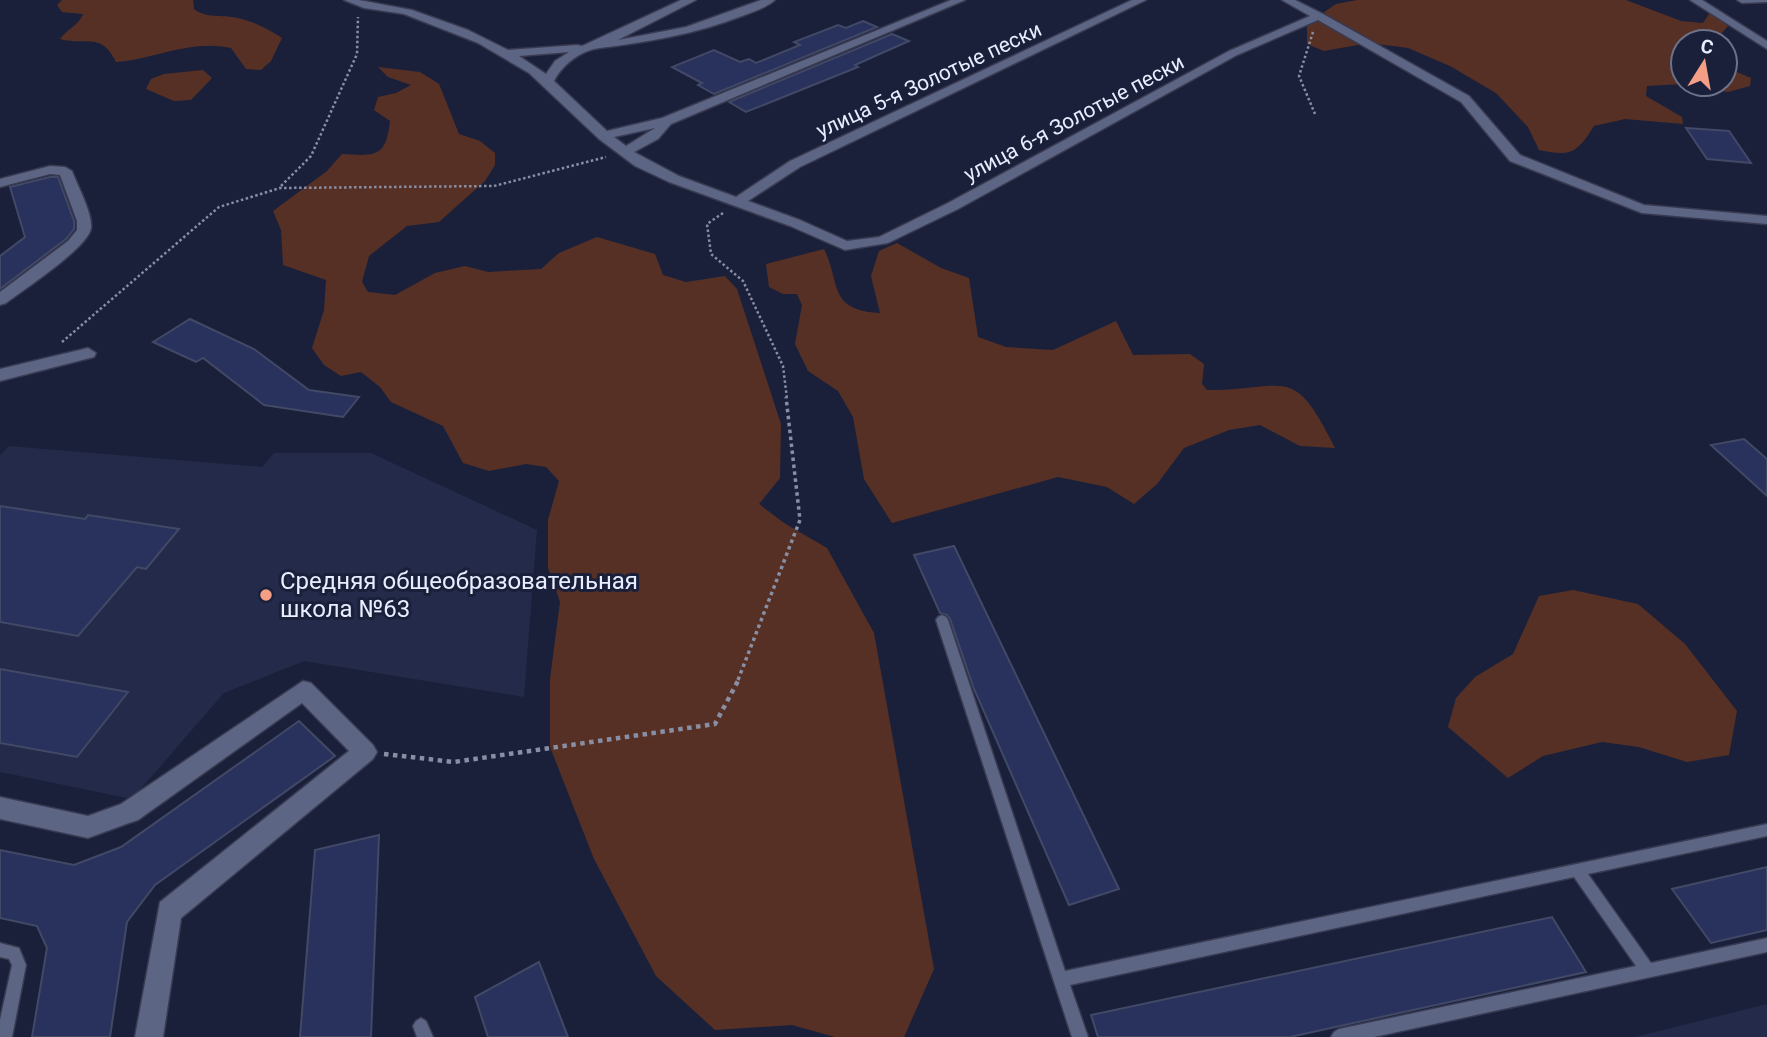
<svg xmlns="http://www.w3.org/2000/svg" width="1767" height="1037" font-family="Roboto,sans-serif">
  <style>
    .built { fill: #232a4a }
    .green { fill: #573025 }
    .building { fill: #29325c; stroke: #424966; stroke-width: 2 }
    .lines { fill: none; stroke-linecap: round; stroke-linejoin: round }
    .service-casing { stroke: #383a51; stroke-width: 3 }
    .minor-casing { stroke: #383a51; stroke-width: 3 }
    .path-far2 { stroke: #888ea3; stroke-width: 2.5; stroke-dasharray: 2.5 2.5; stroke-linecap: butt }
    .path-far1 { stroke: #888ea3; stroke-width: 3.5; stroke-dasharray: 3.5 3.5; stroke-linecap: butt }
    .path { stroke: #888ea3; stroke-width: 4.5; stroke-dasharray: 4.5 4.5; stroke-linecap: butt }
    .service { fill: #5d6584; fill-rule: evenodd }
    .minor { fill: #5d6584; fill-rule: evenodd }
    .poi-dot { fill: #f49e86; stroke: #1a203a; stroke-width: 2.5 }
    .labels { text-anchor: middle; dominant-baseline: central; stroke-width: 6; stroke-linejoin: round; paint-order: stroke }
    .far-street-label { font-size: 21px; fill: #e8edff; stroke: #1a203a }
    .poi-label { font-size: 24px; fill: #e8edff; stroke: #1a203a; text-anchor: start }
  </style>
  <rect width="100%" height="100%" fill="#1a203a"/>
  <!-- built -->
  <g class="built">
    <polygon points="9,446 262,467 274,453 371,453 537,530 524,697 304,661 224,693 132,799 0,772 0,455"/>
    <polygon points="1767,1004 1767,1037 1635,1037"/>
  </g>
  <!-- green -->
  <g class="green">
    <path d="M 62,0 L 193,0 L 194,9 C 207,19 221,14 237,18 C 253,21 268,29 282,38 L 271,61 L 261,70 L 246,69 L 231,48 C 191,39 155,59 116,62 C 101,31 86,46 60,39 C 66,30 80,24 83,14 L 62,12 L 57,5 Z"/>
    <path d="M 1357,0 L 1626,0 L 1681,21 L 1703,23 L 1711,11 L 1728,26 L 1721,34 L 1684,38 L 1678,47 L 1683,49 L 1683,84 L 1647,86 L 1646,96 L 1682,117 L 1683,124 L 1625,119 L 1594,126 C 1577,153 1571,157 1539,150 L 1528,127 L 1496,93 L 1450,66 L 1408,48 L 1369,43 L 1324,51 L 1307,44 L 1307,24 L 1336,4 Z"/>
    <path d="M 378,67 L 420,72 L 439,84 L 459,134 L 480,141 L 495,153 L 495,165 L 485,181 L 439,222 L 407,226 L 369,256 L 362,282 L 368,292 L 395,295 L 435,273 L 465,266 L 488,272 L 541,269 L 559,253 L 597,237 L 655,254 L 663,275 L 686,282 L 725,276 L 737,289 L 781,424 L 780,478 L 759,504 L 784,523 L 827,548 L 874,633 L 934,969 L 904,1037 L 835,1037 L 792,1025 L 715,1030 L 656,976 L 594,859 L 550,747 L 550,679 L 560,602 L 548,568 L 548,520 L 559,481 L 546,467 L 526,464 L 489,471 L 463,463 L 443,426 L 391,402 L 380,387 L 361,372 L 341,376 L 324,365 L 312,348 L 324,310 L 326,280 L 283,265 L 281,230 L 273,211 L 327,171 L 342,154 C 375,156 386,158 390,121 L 374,110 L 378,97 L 396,93 L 411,85 L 388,77 Z"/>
    <polygon points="1725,67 1751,78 1750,86 1728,92 1684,84 1725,84"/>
    <polygon points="203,70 212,78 191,100 174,101 146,89 151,79 164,74"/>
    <path d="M 897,243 L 941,268 L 969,278 L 978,337 L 1006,347 L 1053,350 L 1116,321 L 1133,355 L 1190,354 L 1204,364 L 1202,384 L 1207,390 C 1289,390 1292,362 1335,448 L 1300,446 L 1260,425 L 1229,430 L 1184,448 L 1157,484 L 1134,504 L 1107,487 L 1058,477 L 892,523 L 864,479 L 853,417 L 838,391 L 808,371 L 795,344 L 802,305 L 797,294 L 783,294 L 769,287 L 766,264 L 824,249 C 841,283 827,310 880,313 L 871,276 L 879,251 Z"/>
    <polygon points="1573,590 1638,604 1685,644 1737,711 1729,755 1687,762 1639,747 1602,742 1543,756 1508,778 1448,727 1456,698 1475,677 1513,654 1539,596"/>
  </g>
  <!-- building -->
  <g class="building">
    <polygon points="863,21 877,27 714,94 698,85 702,83 672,67 714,50 740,62 749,59 756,63 800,45 794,42 838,25 846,28"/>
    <polygon points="892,34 909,41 855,65 858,67 746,112 729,102"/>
    <polygon points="1686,128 1729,131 1751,163 1707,159"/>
    <polygon points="50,177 58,177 74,221 74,229 66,239 0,289 0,256 25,237 10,187"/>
    <polygon points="190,319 254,349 309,390 359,397 343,417 264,405 203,358 196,362 153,342"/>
    <polygon points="1744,439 1767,459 1767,496 1711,445"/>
    <polygon points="0,506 85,519 88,515 179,529 146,569 137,567 78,636 0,622"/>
    <polygon points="954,546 1119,889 1069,905 974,689 950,619 947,615 940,613 914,555"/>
    <polygon points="0,669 128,692 77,757 0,743"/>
    <polygon points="299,721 335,756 155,885 127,922 110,1037 32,1037 47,948 37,926 0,918 0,850 74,865 121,847"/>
    <polygon points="379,835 371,1037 300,1037 315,850"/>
    <polygon points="1767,867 1767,930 1711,943 1672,889"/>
    <polygon points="1552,917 1586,972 1290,1037 1098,1037 1091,1015"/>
    <polygon points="539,962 568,1037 488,1037 475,997"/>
  </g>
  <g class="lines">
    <defs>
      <g id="service">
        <polygon points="942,615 946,617 948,620 1065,971 1767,824 1767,836 1588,874 1651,963 1767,938 1767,952 1374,1037 1331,1037 1334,1032 1339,1029 1636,966 1574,877 1070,985 1088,1037 1072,1037 936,620 938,617"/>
        <polygon points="0,943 19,948 26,965 12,1037 0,1037 0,1020 12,965 9,959 0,957"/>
        <polygon points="421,1018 426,1021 433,1037 417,1037 413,1026 416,1021"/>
      </g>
      <g id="minor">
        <path d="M 344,0 L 359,0 L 412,10 L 468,30 L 508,50 L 577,45 L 582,46 L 681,0 L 696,0 L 618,40 L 686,27 L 761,0 L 775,0 C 766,8 753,12 742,16 C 696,34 648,42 600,48 C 581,50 562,65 554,81 L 607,131 L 662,118 L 951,0 L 965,0 L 671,124 L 658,139 L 634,152 L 679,176 L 736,197 L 790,161 L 1132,0 L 1146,0 L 800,167 L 748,201 L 800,220 L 847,241 L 879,237 L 948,203 L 1229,51 L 1310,16 L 1282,0 L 1295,0 L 1323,14 L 1469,96 L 1520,155 L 1644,205 L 1767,216 L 1767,224 L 1642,213 L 1510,161 L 1461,102 L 1318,20 L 1237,55 L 958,209 L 888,243 L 845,250 L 790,226 L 669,182 L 635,166 L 599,139 L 529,73 L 478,43 L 404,14 L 364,8 ZM 569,52 L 555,61 L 546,74 L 519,56 ZM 655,128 L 626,146 L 614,137 Z"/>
        <polygon points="1690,0 1702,0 1767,41 1767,49"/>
        <polygon points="1737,0 1767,0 1767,2 1742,3"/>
        <path d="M 50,166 L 65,167 L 72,171 C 77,185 93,214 91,228 C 89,247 23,290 6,303 L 0,305 L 0,292 L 68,241 L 77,230 L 77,221 L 60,175 L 50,174 L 0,187 L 0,179 Z"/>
        <polygon points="88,348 96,353 94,357 0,381 0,369"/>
        <polygon points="303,681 311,683 373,745 377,752 373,759 181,918 163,1037 135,1037 160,902 349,751 302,703 138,820 129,823 88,838 0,819 0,797 88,816 121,804"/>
      </g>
    </defs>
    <!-- service casing -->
    <use href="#service" class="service-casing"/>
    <!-- minor casing -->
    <use href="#minor" class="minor-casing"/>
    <!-- path-far2 -->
    <g class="path-far2">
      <polyline points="1313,32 1299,76 1315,114"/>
      <polyline points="281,186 311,156 357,54 358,17"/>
      <polyline points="723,213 707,224 711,254 743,281 783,366 787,399"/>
      <polyline points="62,342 219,207 280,188 494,186 606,157"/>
    </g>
    <!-- path-far1 -->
    <polyline class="path-far1" points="738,680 800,520 786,397"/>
    <!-- path -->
    <polyline class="path" points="384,754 454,762 715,724 739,679"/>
    <!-- service -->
    <use href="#service" class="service"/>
    <!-- minor -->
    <use href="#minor" class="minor"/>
  </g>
  <!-- markers -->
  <circle class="poi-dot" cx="266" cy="595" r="7"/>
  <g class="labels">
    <!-- far-street labels -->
    <g class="far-street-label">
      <text transform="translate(929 80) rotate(-25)">улица 5-я Золотые пески</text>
      <text transform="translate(1074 118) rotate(-28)">улица 6-я Золотые пески</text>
    </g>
    <!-- poi labels -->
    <g class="poi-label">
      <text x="280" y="581">Средняя общеобразовательная<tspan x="280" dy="28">школа №63</tspan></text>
    </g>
  </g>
  <!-- north arrow -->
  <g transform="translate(1704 63) rotate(11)"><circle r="33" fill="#1a203a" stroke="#6c7289" stroke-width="2"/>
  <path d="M0-5L12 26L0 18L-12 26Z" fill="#f49e86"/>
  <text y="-10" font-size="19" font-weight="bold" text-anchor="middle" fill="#e8edff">С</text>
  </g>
</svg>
